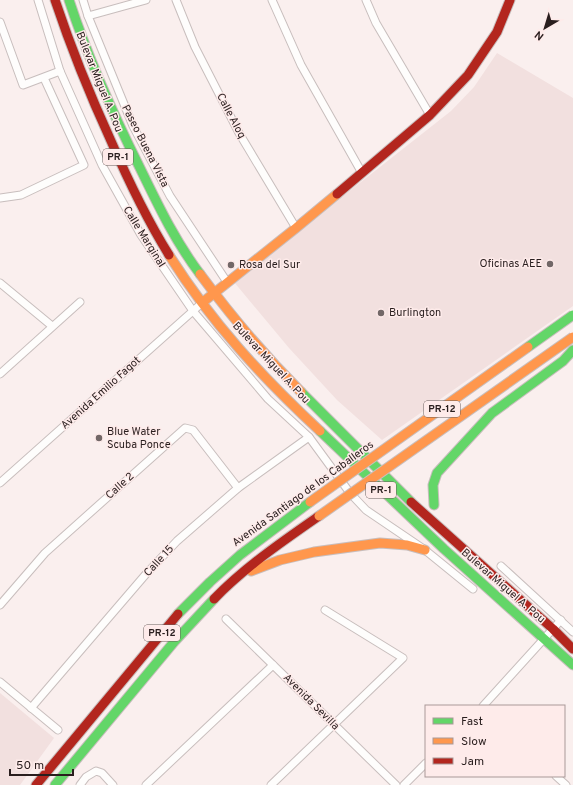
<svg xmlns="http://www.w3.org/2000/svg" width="573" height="785" font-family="Overpass,sans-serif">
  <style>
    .built { fill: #f2e0df }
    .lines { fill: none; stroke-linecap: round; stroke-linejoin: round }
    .street-casing { stroke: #c8bebd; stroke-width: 9 }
    .fast-casing { stroke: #c8bebd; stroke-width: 11 }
    .slow-casing { stroke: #c8bebd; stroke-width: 11 }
    .jam-casing { stroke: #c8bebd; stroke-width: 11 }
    .street { stroke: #fefdfc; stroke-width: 7 }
    .fast { stroke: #63d668; stroke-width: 9 }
    .slow { stroke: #ff974d; stroke-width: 9 }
    .jam { stroke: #b3261e; stroke-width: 9 }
    .fast-bridge-casing { stroke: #c8bebd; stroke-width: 11; stroke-linecap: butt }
    .slow-bridge-casing { stroke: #c8bebd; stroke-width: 11; stroke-linecap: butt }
    .fast-bridge { stroke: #63d668; stroke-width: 9 }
    .slow-bridge { stroke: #ff974d; stroke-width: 9 }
    .poi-dot { fill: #726767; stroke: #feebea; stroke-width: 1.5 }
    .labels { text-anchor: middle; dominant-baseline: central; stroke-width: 3; stroke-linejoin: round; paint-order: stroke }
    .shield { fill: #feebea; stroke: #695c5b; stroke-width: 1 }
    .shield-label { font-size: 10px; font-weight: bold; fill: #291e1e }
    .street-label { font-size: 11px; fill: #291e1e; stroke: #feebea }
    .poi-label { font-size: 11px; fill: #291e1e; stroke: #feebea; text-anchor: start }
  </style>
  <rect width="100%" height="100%" fill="#faefee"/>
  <!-- built -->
  <g class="built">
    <polygon points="497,53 573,98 573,306 382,440 337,400 289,348 234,282 451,111 474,87"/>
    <polygon points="0,693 54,738 20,785 0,785"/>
  </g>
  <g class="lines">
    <defs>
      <g id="street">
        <polyline points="38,0 60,71 102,165 141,235 193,311 268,399 309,437 350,493 366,510 425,550 473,589"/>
        <polyline points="83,0 88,16 133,126 170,196 227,282"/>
        <polyline points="176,0 195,47 239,133 296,228"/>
        <polyline points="272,0 301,65 362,173"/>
        <polyline points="366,0 376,23 430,115"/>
        <polyline points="88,16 146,0"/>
        <polyline points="0,22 23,85 60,71"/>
        <polyline points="0,198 21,195 84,165 44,78"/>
        <polyline points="0,283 52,326"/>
        <polyline points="0,374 80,302"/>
        <polyline points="0,483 203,302"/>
        <polyline points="501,566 573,632"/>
        <polyline points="0,605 45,553 185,428 193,430 238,488"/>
        <polyline points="226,619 396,785"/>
        <polyline points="0,682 58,730"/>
        <polyline points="483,706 561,620"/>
        <polyline points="31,708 146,574 177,541 238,488 309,437"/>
        <polyline points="556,776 566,785"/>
        <polyline points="80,785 86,777 96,771 102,773 113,785"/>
        <polyline points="146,785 273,665"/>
        <polyline points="271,785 403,658 325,610"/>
        <polyline points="404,785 426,763"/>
      </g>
      <g id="fast">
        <path d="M 69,0 C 88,58 113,114 140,168 C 158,205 175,241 200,274"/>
        <polyline points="301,392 411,502"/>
        <polyline points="320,431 444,549 573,665"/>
        <polyline points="434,505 433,485 437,473 492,413 563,361 573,350"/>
        <polyline points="178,614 210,582 240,555 310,502"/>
        <polyline points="55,785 174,642 214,599"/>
      </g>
      <g id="slow">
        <path d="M 169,255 C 212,323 261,376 320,431"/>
        <path d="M 200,274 C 231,316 264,355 301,392"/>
        <polyline points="203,302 296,228 337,194"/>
        <polyline points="251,571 280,560 314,552 380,543 407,545 425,550"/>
      </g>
      <g id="jam">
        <path d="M 55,0 C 71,48 90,95 111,141 C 128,180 146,218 169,255"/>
        <polyline points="337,194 430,115 468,75 497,32 510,0"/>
        <polyline points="411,502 553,629 573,649"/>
        <path d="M 214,599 C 245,567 283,541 319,516"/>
        <polyline points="36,785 178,614"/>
      </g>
    </defs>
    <!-- street casing -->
    <use href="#street" class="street-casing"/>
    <!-- fast casing -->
    <use href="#fast" class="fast-casing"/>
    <!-- slow casing -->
    <use href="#slow" class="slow-casing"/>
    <!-- jam casing -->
    <use href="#jam" class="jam-casing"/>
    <!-- street -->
    <use href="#street" class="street"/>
    <!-- fast -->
    <use href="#fast" class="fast"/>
    <!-- slow -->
    <use href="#slow" class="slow"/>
    <!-- jam -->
    <use href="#jam" class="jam"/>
    <defs>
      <polyline id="fast-bridge" points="528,347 573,315"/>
      <g id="slow-bridge">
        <polyline points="310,502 528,347"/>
        <polyline points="319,516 573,337"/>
      </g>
    </defs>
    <!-- fast-bridge casing -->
    <use href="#fast-bridge" class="fast-bridge-casing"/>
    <!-- slow-bridge casing -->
    <use href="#slow-bridge" class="slow-bridge-casing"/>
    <!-- fast-bridge -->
    <use href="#fast-bridge" class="fast-bridge"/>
    <!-- slow-bridge -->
    <use href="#slow-bridge" class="slow-bridge"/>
  </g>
  <!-- markers -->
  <g class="poi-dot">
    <circle cx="550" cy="264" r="4"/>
    <circle cx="231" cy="265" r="4"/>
    <circle cx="381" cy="313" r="4"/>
    <circle cx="99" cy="438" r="4"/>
  </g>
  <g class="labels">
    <!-- shield labels -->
    <g class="shield">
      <rect x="103" y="149" width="30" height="16" rx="3"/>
      <rect x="424" y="401" width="36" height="16" rx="3"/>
      <rect x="366" y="482" width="30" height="16" rx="3"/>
      <rect x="144" y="625" width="36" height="16" rx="3"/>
    </g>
    <g class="shield-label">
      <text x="118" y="157">PR-1</text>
      <text x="442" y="409">PR-12</text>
      <text x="381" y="490">PR-1</text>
      <text x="162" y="633">PR-12</text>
    </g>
    <!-- street labels -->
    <g class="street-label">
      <text transform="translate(99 82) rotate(68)">Bulevar Miguel A. Pou</text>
      <text transform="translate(231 116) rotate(62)">Calle Aloq</text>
      <text transform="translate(145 146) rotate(63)">Paseo Buena Vista</text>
      <text transform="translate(144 237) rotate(58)">Calle Marginal</text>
      <text transform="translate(271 363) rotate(47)">Bulevar Miguel A. Pou</text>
      <text transform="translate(101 393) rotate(-42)">Avenida Emilio Fagot</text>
      <text transform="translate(120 486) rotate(-42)">Calle 2</text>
      <text transform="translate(303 494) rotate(-36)">Avenida Santiago de los Caballeros</text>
      <text transform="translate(159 561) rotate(-47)">Calle 15</text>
      <text transform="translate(503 586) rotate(41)">Bulevar Miguel A. Pou</text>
      <text transform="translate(311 702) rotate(45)">Avenida Sevilla</text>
    </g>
    <!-- poi labels -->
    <g class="poi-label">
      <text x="542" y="264" text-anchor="end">Oficinas AEE</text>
      <text x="239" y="265">Rosa del Sur</text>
      <text x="389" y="313">Burlington</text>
      <text x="107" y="432">Blue Water<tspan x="107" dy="13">Scuba Ponce</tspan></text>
    </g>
  </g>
  <!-- legend -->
  <rect x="425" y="705" width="140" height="72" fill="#feebea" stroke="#a99998"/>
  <rect x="433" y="718" width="20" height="6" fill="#63d668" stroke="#a99998"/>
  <text x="461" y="725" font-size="12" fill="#291e1e">Fast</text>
  <rect x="433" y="738" width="20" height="6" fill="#ff974d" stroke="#a99998"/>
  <text x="461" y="745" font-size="12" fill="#291e1e">Slow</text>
  <rect x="433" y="758" width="20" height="6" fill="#b3261e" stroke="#a99998"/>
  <text x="461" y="765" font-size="12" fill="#291e1e">Jam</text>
  <!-- north arrow -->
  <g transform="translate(545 28) rotate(218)" stroke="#feebea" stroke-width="3" paint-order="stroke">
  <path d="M0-3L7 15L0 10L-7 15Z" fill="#291e1e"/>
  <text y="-6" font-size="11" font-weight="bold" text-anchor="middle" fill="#291e1e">N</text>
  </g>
  <!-- scale -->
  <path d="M10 769v6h63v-6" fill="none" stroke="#291e1e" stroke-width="2"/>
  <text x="16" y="769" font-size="12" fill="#291e1e" stroke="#feebea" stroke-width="3" paint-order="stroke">50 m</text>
</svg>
